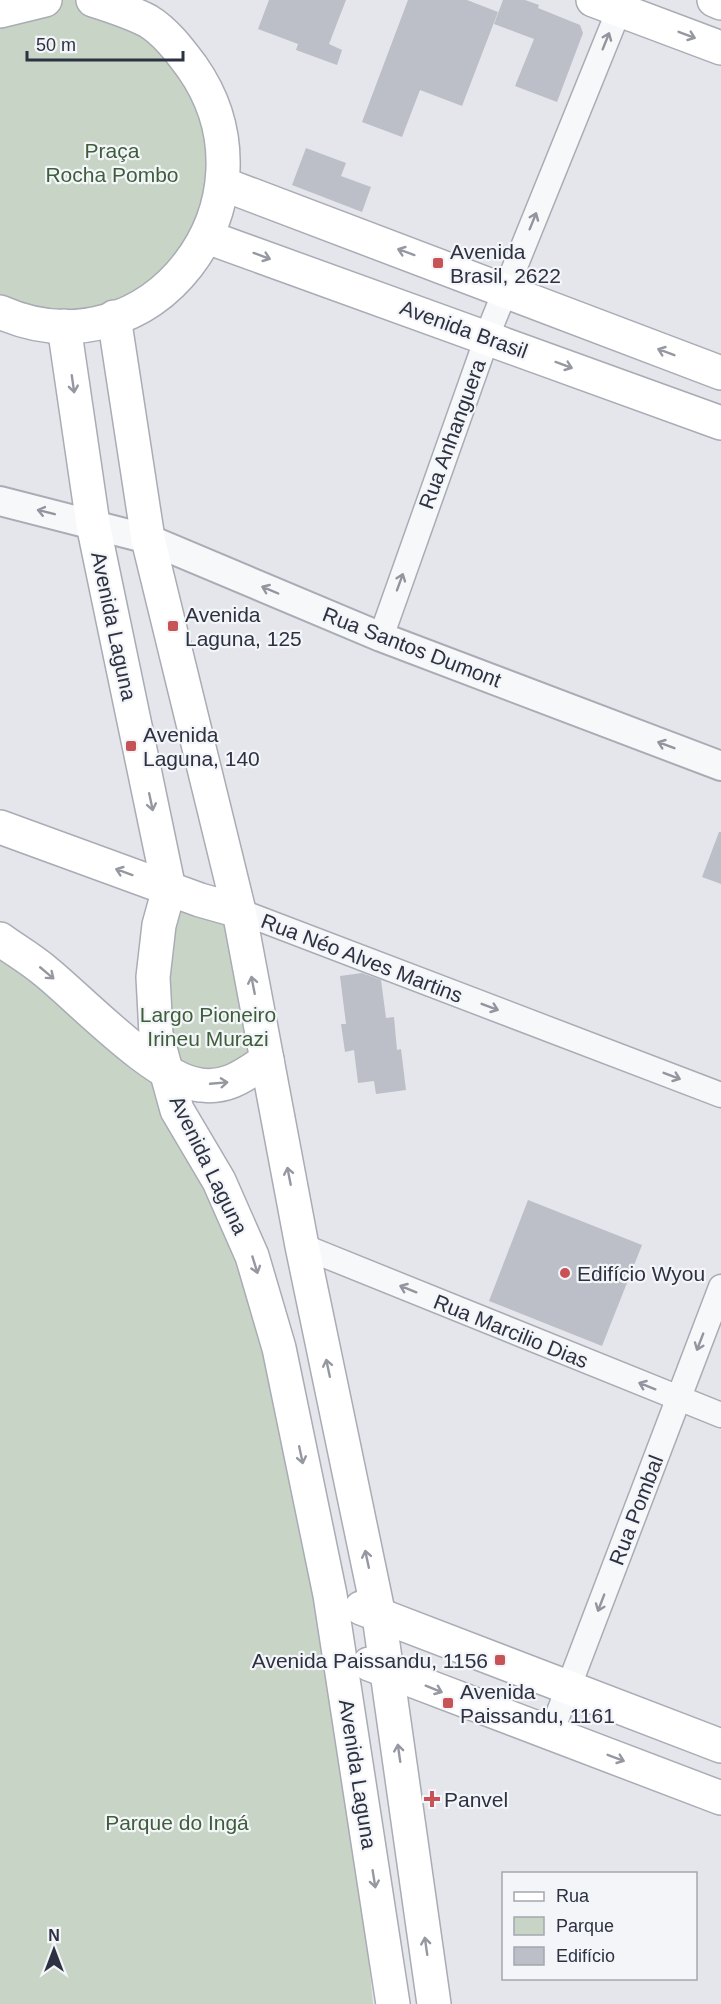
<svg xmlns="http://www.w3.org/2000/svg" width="721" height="2004" font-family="Helvetica,sans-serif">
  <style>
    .green { fill: #c8d5c6 }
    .building { fill: #bcbfc8 }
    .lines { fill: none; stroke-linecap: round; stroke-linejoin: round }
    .minor-casing { stroke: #a9acb5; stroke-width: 27 }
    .tertiary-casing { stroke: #a9acb5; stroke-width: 32 }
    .secondary-casing { stroke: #a9acb5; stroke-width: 36 }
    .minor { stroke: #f7f8fa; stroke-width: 24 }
    .tertiary { stroke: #f7f8fa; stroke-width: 28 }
    .secondary { stroke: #fff; stroke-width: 33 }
    .oneway { stroke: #9698a1 }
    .oneway2 { stroke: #92959e }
    .poi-dot { fill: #c75356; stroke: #f4f5f8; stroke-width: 2 }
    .labels { text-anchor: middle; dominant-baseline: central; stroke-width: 4.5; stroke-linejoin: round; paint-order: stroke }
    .park-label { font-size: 21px; fill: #3d5e3b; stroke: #f4f5f8 }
    .poi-label { font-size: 21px; fill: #2d3243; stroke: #f4f5f8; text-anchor: start }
    .street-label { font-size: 21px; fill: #2d3243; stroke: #f4f5f8 }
  </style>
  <rect width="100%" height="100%" fill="#e4e6eb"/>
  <!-- green -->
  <g class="green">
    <polygon points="45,0 93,0 121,9 208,91 217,214 114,317 0,312 0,11"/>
    <polygon points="169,889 239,911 267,1060 235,1082 167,1072 252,1256 339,1655 373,2004 0,2004 0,939 166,1071"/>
  </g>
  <!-- building -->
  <g class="building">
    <polygon points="269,0 346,0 329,44 342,50 337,65 296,50 298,44 258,29"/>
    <polygon points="408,0 467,0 498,12 462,106 420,90 402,137 362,122"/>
    <polygon points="503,0 525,0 539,5 538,8 580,25 583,33 557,102 515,86 534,39 494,24"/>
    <polygon points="306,148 346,163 341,176 371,187 362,212 292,185"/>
    <polygon points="719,832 721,832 721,884 702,877"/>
    <polygon points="362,973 381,980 386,1018 394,1017 397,1050 401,1049 406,1090 376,1094 374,1081 358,1083 354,1050 345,1052 341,1024 346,1024 340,976"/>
    <polygon points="528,1200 642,1245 602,1346 489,1301"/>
  </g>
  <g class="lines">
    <defs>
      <g id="minor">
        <polyline points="381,637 493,321 623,0"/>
        <polyline points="239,911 721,1095"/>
        <polyline points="302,1246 721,1415"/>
        <polyline points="551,1733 721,1287"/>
      </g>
      <polyline id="tertiary" points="0,501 148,539 381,637 721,766"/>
      <g id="secondary">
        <polyline points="593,0 721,48"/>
        <polyline points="714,0 721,3"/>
        <polyline points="0,11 45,0"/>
        <polyline points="223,184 721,373"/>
        <polyline points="207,237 721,423"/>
        <path d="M 0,312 C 151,379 286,201 192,67 C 180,51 166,32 148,21 C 131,12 112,6 93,0"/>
        <polyline points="114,317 148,539 239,911 302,1246 379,1616 434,2004"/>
        <polyline points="64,326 93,524 169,889 159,925 153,977 156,1034 177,1110 219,1181 252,1256 279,1348 330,1595 393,2004"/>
        <polyline points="0,827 200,900 239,911"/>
        <path d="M 0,939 C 15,950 31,959 45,971 C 81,1000 156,1080 200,1085 C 228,1089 246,1074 267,1060"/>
        <polyline points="361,1608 721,1746"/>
        <polyline points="369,1664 721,1798"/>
      </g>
    </defs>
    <!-- minor casing -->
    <use href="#minor" class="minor-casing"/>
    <!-- tertiary casing -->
    <use href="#tertiary" class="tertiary-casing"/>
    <!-- secondary casing -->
    <use href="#secondary" class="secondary-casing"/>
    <!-- minor -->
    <use href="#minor" class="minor"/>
    <!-- tertiary -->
    <use href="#tertiary" class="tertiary"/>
    <!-- secondary -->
    <use href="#secondary" class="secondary"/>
  </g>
  <!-- one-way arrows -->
  <defs><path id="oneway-shaft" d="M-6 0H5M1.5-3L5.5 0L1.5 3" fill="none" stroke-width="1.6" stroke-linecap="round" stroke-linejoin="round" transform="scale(1.5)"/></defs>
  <g class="oneway">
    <use href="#oneway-shaft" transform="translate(687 35) rotate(21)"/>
    <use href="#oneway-shaft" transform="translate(406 252) rotate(-160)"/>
    <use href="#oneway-shaft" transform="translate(262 256) rotate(20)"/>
    <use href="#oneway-shaft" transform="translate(666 352) rotate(-159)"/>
    <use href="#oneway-shaft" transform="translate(564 365) rotate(20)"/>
    <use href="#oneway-shaft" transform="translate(73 384) rotate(82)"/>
    <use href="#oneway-shaft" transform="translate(151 802) rotate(78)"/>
    <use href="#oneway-shaft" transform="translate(124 872) rotate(-160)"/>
    <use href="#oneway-shaft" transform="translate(47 973) rotate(40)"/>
    <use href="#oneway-shaft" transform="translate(253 985) rotate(-101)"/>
    <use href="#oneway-shaft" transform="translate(219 1083) rotate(-5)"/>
    <use href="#oneway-shaft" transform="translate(289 1176) rotate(-101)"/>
    <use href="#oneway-shaft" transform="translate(255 1265) rotate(73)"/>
    <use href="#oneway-shaft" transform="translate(328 1368) rotate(-102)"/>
    <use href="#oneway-shaft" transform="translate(301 1455) rotate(78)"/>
    <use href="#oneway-shaft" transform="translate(367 1559) rotate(-102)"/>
    <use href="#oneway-shaft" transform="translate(434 1689) rotate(22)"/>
    <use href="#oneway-shaft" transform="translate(399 1753) rotate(-98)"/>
    <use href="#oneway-shaft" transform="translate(616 1758) rotate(21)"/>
    <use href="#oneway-shaft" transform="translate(374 1879) rotate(81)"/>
    <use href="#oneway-shaft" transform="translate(426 1946) rotate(-98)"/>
  </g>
  <g class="oneway2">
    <use href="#oneway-shaft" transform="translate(606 41) rotate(-68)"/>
    <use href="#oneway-shaft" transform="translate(533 221) rotate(-68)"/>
    <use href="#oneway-shaft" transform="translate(46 512) rotate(-166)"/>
    <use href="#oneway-shaft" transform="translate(400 582) rotate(-70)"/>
    <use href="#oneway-shaft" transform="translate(270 590) rotate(-157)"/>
    <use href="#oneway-shaft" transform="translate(666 745) rotate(-159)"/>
    <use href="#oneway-shaft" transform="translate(490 1007) rotate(21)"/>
    <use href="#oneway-shaft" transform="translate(672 1076) rotate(21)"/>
    <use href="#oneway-shaft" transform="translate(408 1289) rotate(-158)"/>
    <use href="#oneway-shaft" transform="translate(700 1342) rotate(111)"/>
    <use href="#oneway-shaft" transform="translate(647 1386) rotate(-158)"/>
    <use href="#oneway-shaft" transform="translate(601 1603) rotate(111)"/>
  </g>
  <!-- markers -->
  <g class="poi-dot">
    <rect x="432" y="257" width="12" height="12" rx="3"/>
    <rect x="167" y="620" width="12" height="12" rx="3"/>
    <rect x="125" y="740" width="12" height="12" rx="3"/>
    <circle cx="565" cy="1273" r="6"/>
    <rect x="494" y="1654" width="12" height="12" rx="3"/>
    <rect x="442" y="1697" width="12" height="12" rx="3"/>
    <path d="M429 1790h6v6h6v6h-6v6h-6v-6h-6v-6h6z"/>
  </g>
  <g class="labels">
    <!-- park labels -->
    <g class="park-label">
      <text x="112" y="150">Praça<tspan x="112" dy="24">Rocha Pombo</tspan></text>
      <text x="208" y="1014">Largo Pioneiro<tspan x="208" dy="24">Irineu Murazi</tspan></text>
      <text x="177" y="1822">Parque do Ingá</text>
    </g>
    <!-- poi labels -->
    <g class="poi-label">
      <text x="450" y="251">Avenida<tspan x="450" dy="24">Brasil, 2622</tspan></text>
      <text x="185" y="614">Avenida<tspan x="185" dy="24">Laguna, 125</tspan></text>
      <text x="143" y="734">Avenida<tspan x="143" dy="24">Laguna, 140</tspan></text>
      <text x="577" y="1273">Edifício Wyou</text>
      <text x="488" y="1660" text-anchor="end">Avenida Paissandu, 1156</text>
      <text x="460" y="1691">Avenida<tspan x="460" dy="24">Paissandu, 1161</tspan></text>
      <text x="444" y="1799">Panvel</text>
    </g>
    <!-- street labels -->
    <g class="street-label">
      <text transform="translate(464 329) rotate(20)">Avenida Brasil</text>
      <text transform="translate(452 434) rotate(-70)">Rua Anhanguera</text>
      <text transform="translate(114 626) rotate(78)">Avenida Laguna</text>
      <text transform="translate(412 647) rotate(21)">Rua Santos Dumont</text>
      <text transform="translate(362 958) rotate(21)">Rua Néo Alves Martins</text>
      <text transform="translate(209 1165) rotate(64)">Avenida Laguna</text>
      <text transform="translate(511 1331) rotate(22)">Rua Marcilio Dias</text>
      <text transform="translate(636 1510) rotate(-69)">Rua Pombal</text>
      <text transform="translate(358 1774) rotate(81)">Avenida Laguna</text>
    </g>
  </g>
  <!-- legend -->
  <rect x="502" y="1872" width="195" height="108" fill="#f4f5f8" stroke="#a4a7b0" stroke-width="1.5"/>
  <rect x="514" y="1892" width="30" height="9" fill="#ffffff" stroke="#a4a7b0" stroke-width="1.5"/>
  <text x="556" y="1902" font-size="18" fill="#2d3243">Rua</text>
  <rect x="514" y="1917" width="30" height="18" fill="#c8d5c6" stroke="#a4a7b0" stroke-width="1.5"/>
  <text x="556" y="1932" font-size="18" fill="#2d3243">Parque</text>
  <rect x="514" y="1947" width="30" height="18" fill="#bcbfc8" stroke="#a4a7b0" stroke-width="1.5"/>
  <text x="556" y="1962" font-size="18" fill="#2d3243">Edifício</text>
  <!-- north arrow -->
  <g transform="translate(54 1950)" stroke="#f4f5f8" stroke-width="4.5" paint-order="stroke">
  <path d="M0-4.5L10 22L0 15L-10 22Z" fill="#2d3243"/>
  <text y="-9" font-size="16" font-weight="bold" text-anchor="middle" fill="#2d3243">N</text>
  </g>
  <!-- scale -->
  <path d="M27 51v9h156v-9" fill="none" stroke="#2d3243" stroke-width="3"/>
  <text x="36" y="51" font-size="18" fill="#2d3243" stroke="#f4f5f8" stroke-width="4.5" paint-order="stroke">50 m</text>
</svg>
